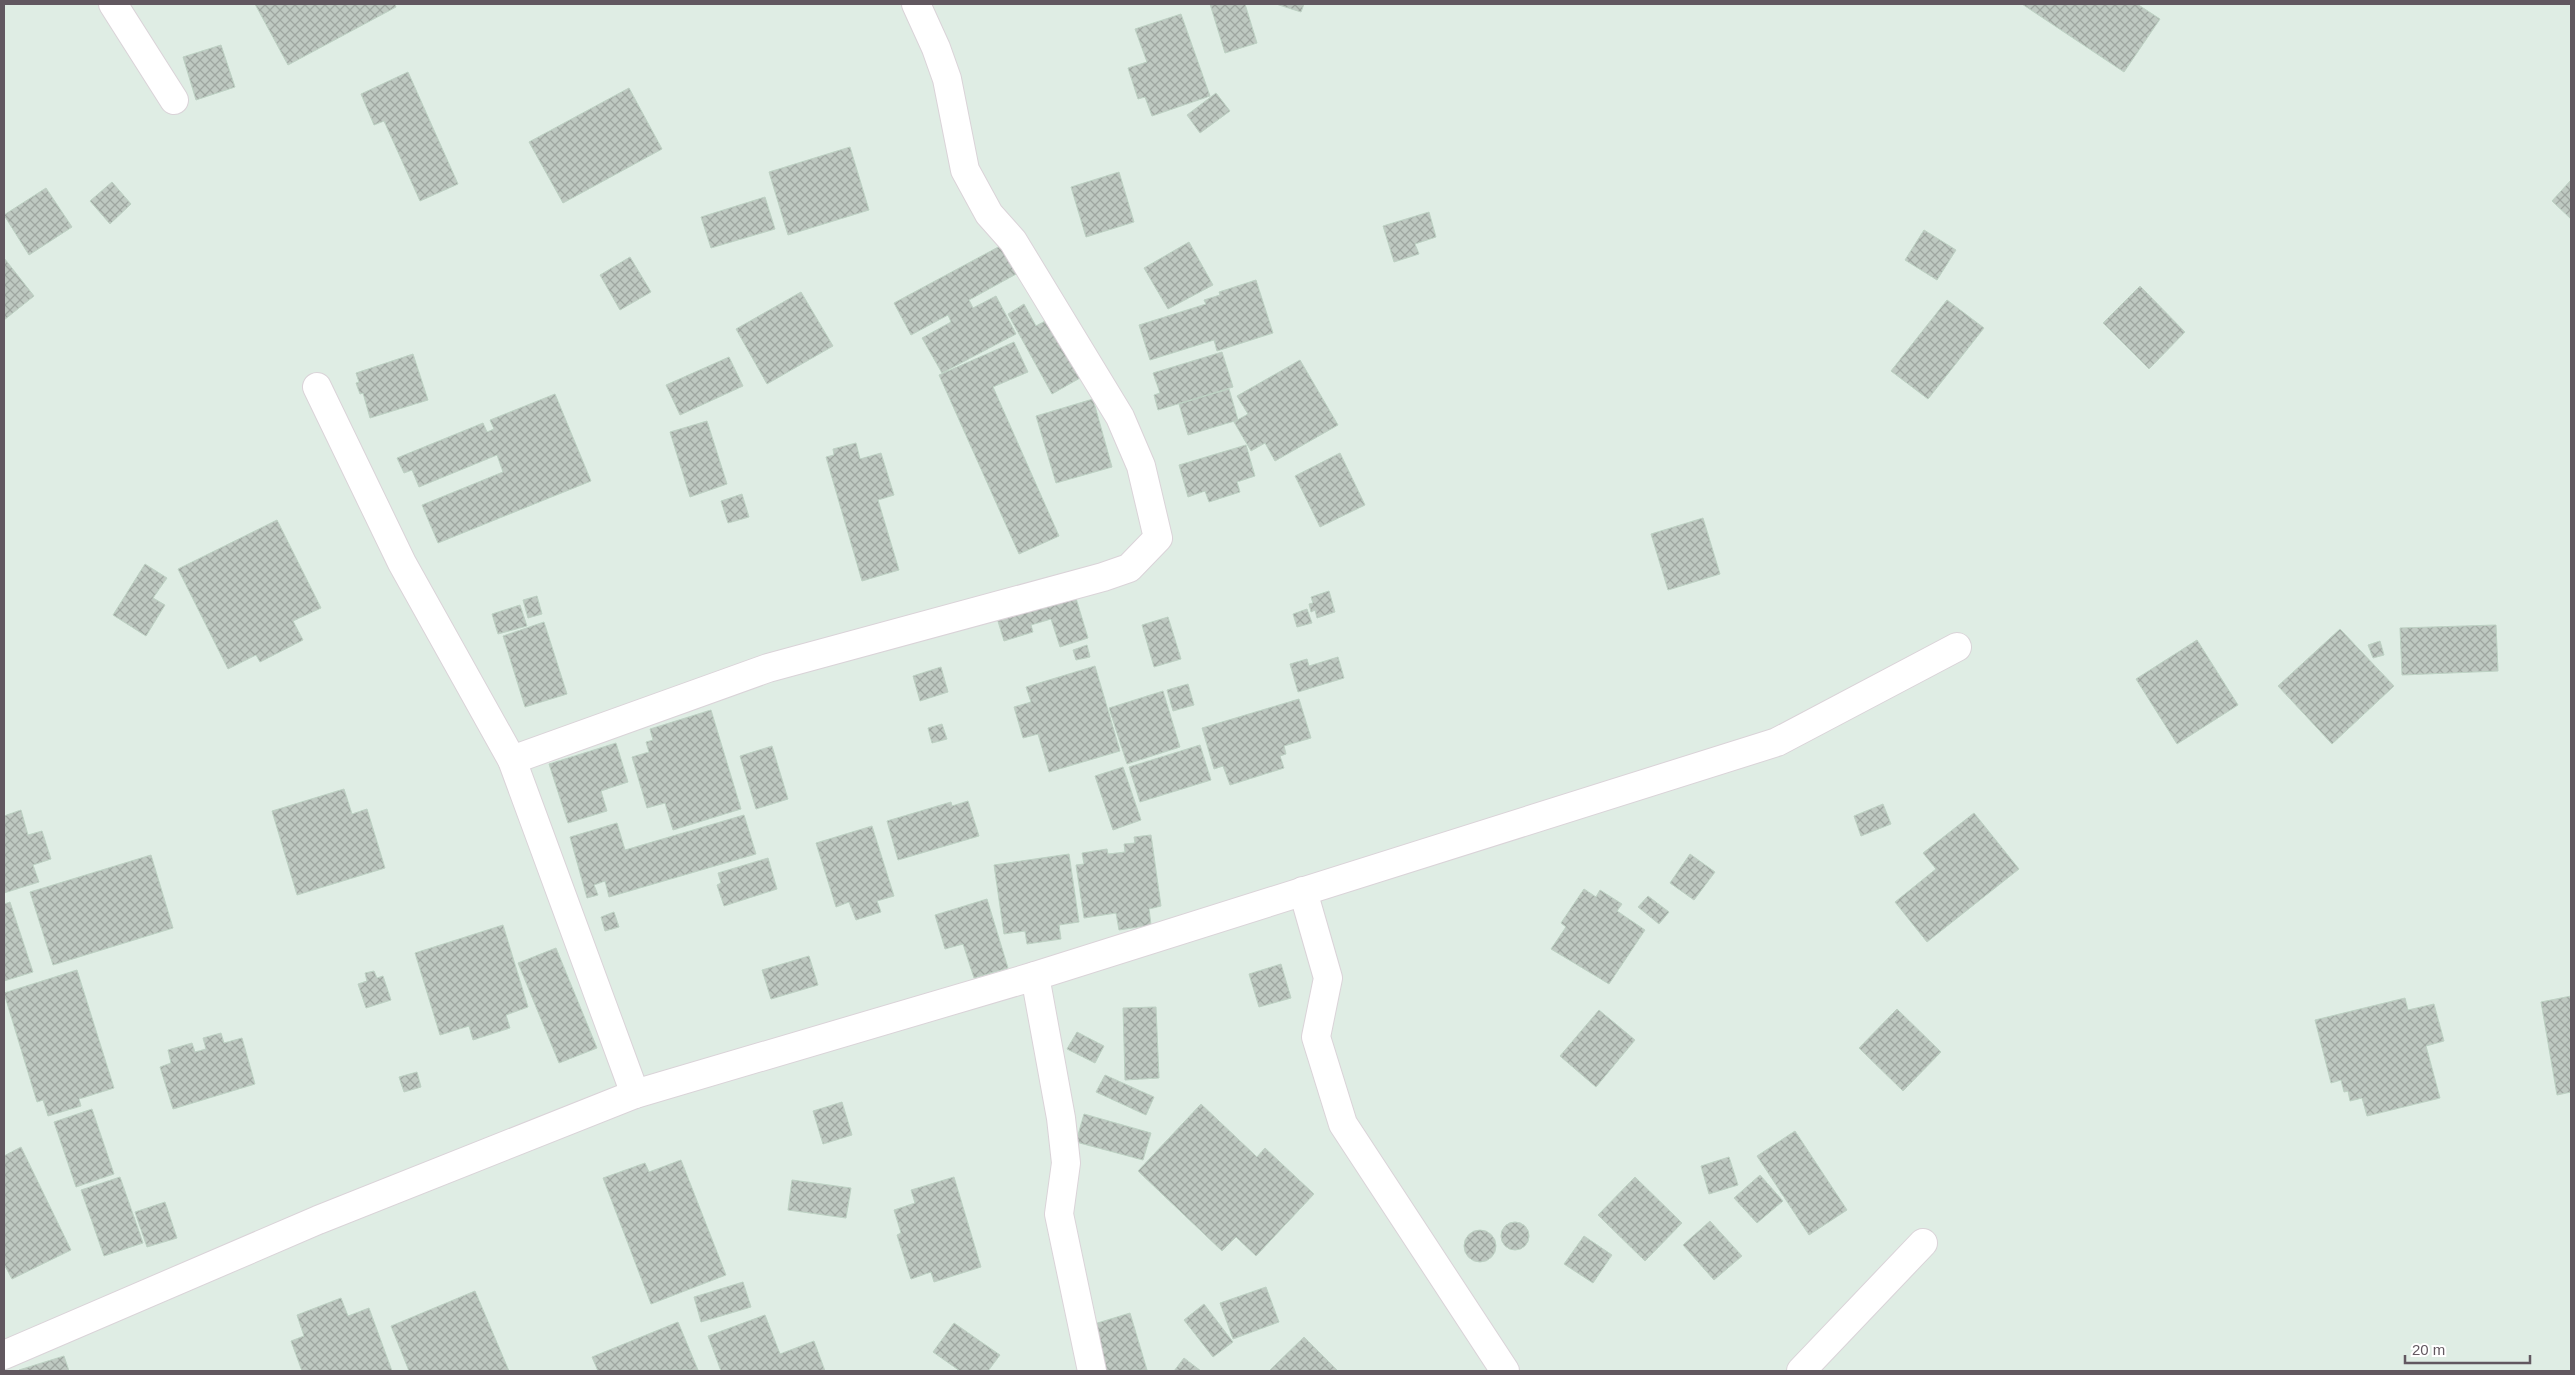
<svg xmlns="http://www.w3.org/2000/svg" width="2575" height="1375" font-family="Helvetica,sans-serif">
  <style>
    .building { fill: url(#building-cross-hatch); stroke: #bdd1c3 }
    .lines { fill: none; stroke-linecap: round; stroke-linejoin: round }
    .minor-casing { stroke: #dad3d8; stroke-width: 30 }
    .minor { stroke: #fff; stroke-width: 28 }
  </style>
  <defs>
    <pattern id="building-cross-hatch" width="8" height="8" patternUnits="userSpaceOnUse" patternTransform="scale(1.25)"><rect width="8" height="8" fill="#bec9c1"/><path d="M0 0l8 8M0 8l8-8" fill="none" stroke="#9ea6a0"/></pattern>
  </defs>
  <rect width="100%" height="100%" fill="#dfede4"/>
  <!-- building -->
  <g class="building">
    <polygon points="255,4 395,4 396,7 288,65"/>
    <polygon points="1210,4 1245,4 1257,43 1225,53"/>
    <polygon points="1276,4 1304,4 1301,12"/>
    <polygon points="2022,4 2137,4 2160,19 2124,72"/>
    <polygon points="1181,14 1210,96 1152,116 1145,97 1138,99 1128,68 1147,62 1135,29"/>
    <polygon points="221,45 235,87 196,100 183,57"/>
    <polygon points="408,72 458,184 420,201 384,121 374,125 361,94"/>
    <polygon points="629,88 662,149 563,203 529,142"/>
    <polygon points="1216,93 1230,111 1200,133 1187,115"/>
    <polygon points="850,147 869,210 788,235 769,172"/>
    <polygon points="1119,172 1134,222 1086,237 1071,187"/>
    <polygon points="2571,180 2571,219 2552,201"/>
    <polygon points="112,182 131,204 110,224 90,201"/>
    <polygon points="46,188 72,227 29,255 4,215"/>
    <polygon points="765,197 775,229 711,248 701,217"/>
    <polygon points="1429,212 1436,237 1415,244 1419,254 1394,262 1383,226"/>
    <polygon points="1924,230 1956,250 1937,280 1905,260"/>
    <polygon points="1189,242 1213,285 1168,309 1144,268"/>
    <polygon points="1002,245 1018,273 969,300 973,308 996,296 1016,334 942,373 922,338 951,322 948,315 911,335 894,303"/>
    <polygon points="630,257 651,292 620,310 600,275"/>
    <polygon points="4,258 34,296 4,320"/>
    <polygon points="1256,280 1273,333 1217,351 1214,340 1150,360 1139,325 1206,304 1204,300 1220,295 1219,292"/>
    <polygon points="2140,286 2185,332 2149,369 2103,323"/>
    <polygon points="801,292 833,346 767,384 736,329"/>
    <polygon points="1947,300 1984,328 1928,399 1891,371"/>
    <polygon points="1024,304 1036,326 1047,320 1080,378 1052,394 1008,314"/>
    <polygon points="1014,342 1028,372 993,387 1059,536 1019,554 939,375"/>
    <polygon points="1222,352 1233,387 1158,410 1154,395 1160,393 1153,373"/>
    <polygon points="413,354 428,400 370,418 363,393 360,394 356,383 359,382 356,373"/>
    <polygon points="729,357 743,386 680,415 666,385"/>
    <polygon points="1300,360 1338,425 1275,461 1265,443 1251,451 1234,422 1248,414 1237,396"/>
    <polygon points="1229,389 1238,420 1188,435 1179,404"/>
    <polygon points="555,394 591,481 438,543 422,505 503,472 497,455 419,487 412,470 404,473 397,458 483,423 487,432 494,429 490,420"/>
    <polygon points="1093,399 1112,467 1056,483 1036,416"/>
    <polygon points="707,421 727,484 690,497 670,432"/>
    <polygon points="856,443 860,459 881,453 894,495 878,500 899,570 862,581 826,457 834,455 833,449"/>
    <polygon points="1246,445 1255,476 1237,482 1240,492 1209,502 1205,491 1188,497 1179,465"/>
    <polygon points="1340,453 1365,505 1320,527 1295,476"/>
    <polygon points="742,494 749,517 728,523 721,501"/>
    <polygon points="1703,518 1720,574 1668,590 1651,534"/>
    <polygon points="277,520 321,608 293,621 303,640 260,662 256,655 228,669 178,569"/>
    <polygon points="145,564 167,578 153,598 165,605 146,636 113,615"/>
    <polygon points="1329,591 1335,612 1317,618 1315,610 1311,612 1309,604 1313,603 1311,597"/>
    <polygon points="1075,595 1088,638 1060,647 1051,619 1031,625 1033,632 1004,641 997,618"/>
    <polygon points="537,596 542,614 528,618 523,600"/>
    <polygon points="520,605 527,626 498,634 492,614"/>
    <polygon points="1307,609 1312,623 1297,627 1293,614"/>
    <polygon points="1168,617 1181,659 1154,667 1142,625"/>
    <polygon points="544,622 567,694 525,707 503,636"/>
    <polygon points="2496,625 2498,671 2402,675 2400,628"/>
    <polygon points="2340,629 2394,686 2332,744 2278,686"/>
    <polygon points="2197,640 2238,705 2177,744 2136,679"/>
    <polygon points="2380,641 2384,655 2373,658 2368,645"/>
    <polygon points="1087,645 1090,657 1076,660 1073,650"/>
    <polygon points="1338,657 1344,678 1298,692 1290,664 1307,659 1309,666"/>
    <polygon points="1095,666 1120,751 1049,772 1038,734 1023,738 1014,707 1031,702 1026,687"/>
    <polygon points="941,667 948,692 920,701 913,676"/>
    <polygon points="1188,684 1194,705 1173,711 1167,690"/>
    <polygon points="1163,691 1180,747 1127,764 1109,708"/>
    <polygon points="1299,699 1311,738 1284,746 1286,754 1280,756 1284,768 1230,785 1223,766 1214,769 1202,728"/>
    <polygon points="711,710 741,809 673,830 665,803 647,808 632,757 649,752 646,742 653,740 650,729"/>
    <polygon points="942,724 947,739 932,743 928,728"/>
    <polygon points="616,743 628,782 601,791 607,811 568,823 549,764"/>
    <polygon points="1200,745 1211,780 1140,802 1129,767"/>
    <polygon points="772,746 788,799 756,809 740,756"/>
    <polygon points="1123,767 1141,820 1113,830 1095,776"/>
    <polygon points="344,789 352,814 367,809 385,868 297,895 272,811"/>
    <polygon points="968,801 979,836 898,860 887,821 951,802 952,806"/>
    <polygon points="1883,804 1891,824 1861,836 1854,816"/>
    <polygon points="21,810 28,835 42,831 51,859 33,865 39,882 4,893 4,816"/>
    <polygon points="1974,813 2019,869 1927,942 1895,902 1936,869 1923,853"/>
    <polygon points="744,815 756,854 609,897 605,881 594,885 598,895 587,898 570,837 617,823 625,850"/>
    <polygon points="872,826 894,896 877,901 881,912 856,920 849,902 836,907 816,843"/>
    <polygon points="1151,835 1161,906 1149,909 1151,925 1119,930 1116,913 1084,918 1076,865 1084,864 1082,853 1107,849 1108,854 1125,852 1124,844 1135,843 1134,837"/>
    <polygon points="1069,854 1079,922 1059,925 1061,939 1027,944 1025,931 1004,934 994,865"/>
    <polygon points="1690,854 1715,872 1694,900 1670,883"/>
    <polygon points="151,855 173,928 53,965 30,892"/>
    <polygon points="768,858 777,889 724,906 717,885 721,883 718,873"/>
    <polygon points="1584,889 1596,897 1600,890 1622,904 1617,911 1645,930 1609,984 1551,949 1566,927 1561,923"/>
    <polygon points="1648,896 1669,912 1659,924 1638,907"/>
    <polygon points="987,899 1008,968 974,978 963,944 945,949 935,915"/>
    <polygon points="10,902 33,972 4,981 4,904"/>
    <polygon points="614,912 619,927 605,931 601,917"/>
    <polygon points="503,925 528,1007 506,1015 510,1028 473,1040 469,1026 440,1035 415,953"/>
    <polygon points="556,948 597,1048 559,1063 518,963"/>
    <polygon points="809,956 818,985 771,999 762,970"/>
    <polygon points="1281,964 1291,998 1259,1007 1249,974"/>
    <polygon points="77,970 114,1088 79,1099 81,1106 48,1116 43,1100 37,1102 4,993"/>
    <polygon points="374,971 377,978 383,976 391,1000 366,1008 358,984 367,981 365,973"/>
    <polygon points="2571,996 2571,1092 2557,1095 2541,1002"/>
    <polygon points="2405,998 2408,1010 2434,1004 2444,1041 2426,1046 2440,1098 2367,1116 2362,1098 2350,1101 2348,1091 2344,1092 2341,1080 2331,1083 2315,1020"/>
    <polygon points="1156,1007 1159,1078 1125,1080 1123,1008"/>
    <polygon points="1897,1009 1941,1052 1903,1091 1859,1048"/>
    <polygon points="1599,1010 1635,1040 1596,1087 1560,1056"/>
    <polygon points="1077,1032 1104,1046 1095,1063 1067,1049"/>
    <polygon points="221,1033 224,1043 242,1038 255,1084 173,1109 160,1067 171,1063 168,1050 192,1043 195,1052 206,1049 203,1038"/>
    <polygon points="417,1072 421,1087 404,1092 399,1077"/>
    <polygon points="1105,1075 1154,1097 1146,1115 1096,1092"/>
    <polygon points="842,1102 852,1135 823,1144 813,1111"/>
    <polygon points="1201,1104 1257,1157 1265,1148 1314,1194 1256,1256 1236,1237 1222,1251 1138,1171"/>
    <polygon points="92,1109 114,1174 76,1187 54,1122"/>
    <polygon points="1084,1114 1151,1133 1143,1160 1076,1142"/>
    <polygon points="1795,1131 1847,1210 1809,1235 1757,1156"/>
    <polygon points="21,1147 71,1250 12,1279 4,1264 4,1156"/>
    <polygon points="1729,1157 1738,1185 1709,1194 1701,1166"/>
    <polygon points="681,1160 726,1275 651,1304 603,1178 645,1163 649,1172"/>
    <polygon points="1760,1175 1783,1201 1757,1223 1734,1198"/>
    <polygon points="120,1177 143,1243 104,1256 81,1190"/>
    <polygon points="954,1177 981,1267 934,1282 931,1272 911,1279 897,1235 901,1233 894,1210 915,1203 911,1190"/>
    <polygon points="1635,1177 1682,1223 1645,1261 1598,1215"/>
    <polygon points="792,1180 851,1188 846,1218 788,1210"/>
    <polygon points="165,1202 177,1238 147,1247 135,1212"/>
    <polygon points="1710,1221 1742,1256 1714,1280 1683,1245"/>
    <circle cx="1515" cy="1236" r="14"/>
    <circle cx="1480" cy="1246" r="16"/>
    <polygon points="1584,1236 1612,1255 1593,1283 1564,1264"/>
    <polygon points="743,1282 751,1307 701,1322 694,1297"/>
    <polygon points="1266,1287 1279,1322 1233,1339 1220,1303"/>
    <polygon points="475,1291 509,1371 409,1371 391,1326"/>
    <polygon points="341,1298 348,1316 369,1308 392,1371 302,1371 291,1341 304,1336 297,1315"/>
    <polygon points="1204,1304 1233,1342 1213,1357 1184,1320"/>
    <polygon points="1130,1313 1147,1370 1106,1371 1091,1325"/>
    <polygon points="765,1315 780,1354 814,1341 825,1371 721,1371 708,1336"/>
    <polygon points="678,1322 698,1370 598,1371 592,1357"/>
    <polygon points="954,1323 1000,1355 988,1371 960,1371 933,1352"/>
    <polygon points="1304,1337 1338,1371 1269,1371"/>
    <polygon points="64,1356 69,1371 20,1371 19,1370"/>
    <polygon points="1184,1358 1201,1371 1174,1371"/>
  </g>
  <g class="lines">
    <defs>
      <g id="minor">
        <polyline points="113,4 174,100"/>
        <polyline points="317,387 402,563 512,760 635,1094"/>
        <polyline points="512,760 768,668 1103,577 1129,568 1158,538 1141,466 1120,417 1013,241 989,214 965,170 947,79 936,48 916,4"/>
        <polyline points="1303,891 1328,978 1316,1037 1343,1124 1505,1371"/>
        <polyline points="1035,976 1061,1118 1066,1163 1059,1214 1092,1371"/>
        <polyline points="4,1355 318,1220 635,1094 1035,976 1777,742 1957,647"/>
        <polyline points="1801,1371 1923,1243"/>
      </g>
    </defs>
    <!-- minor casing -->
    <use href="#minor" class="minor-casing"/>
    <!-- minor -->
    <use href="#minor" class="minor"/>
  </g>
  <!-- border -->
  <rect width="2575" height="1375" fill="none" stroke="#625860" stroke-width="10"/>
  <!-- scale -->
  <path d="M2405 1355v8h125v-8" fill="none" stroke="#625860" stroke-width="2.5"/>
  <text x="2412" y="1355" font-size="15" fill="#625860" stroke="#ffffff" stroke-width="4" paint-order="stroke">20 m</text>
</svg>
